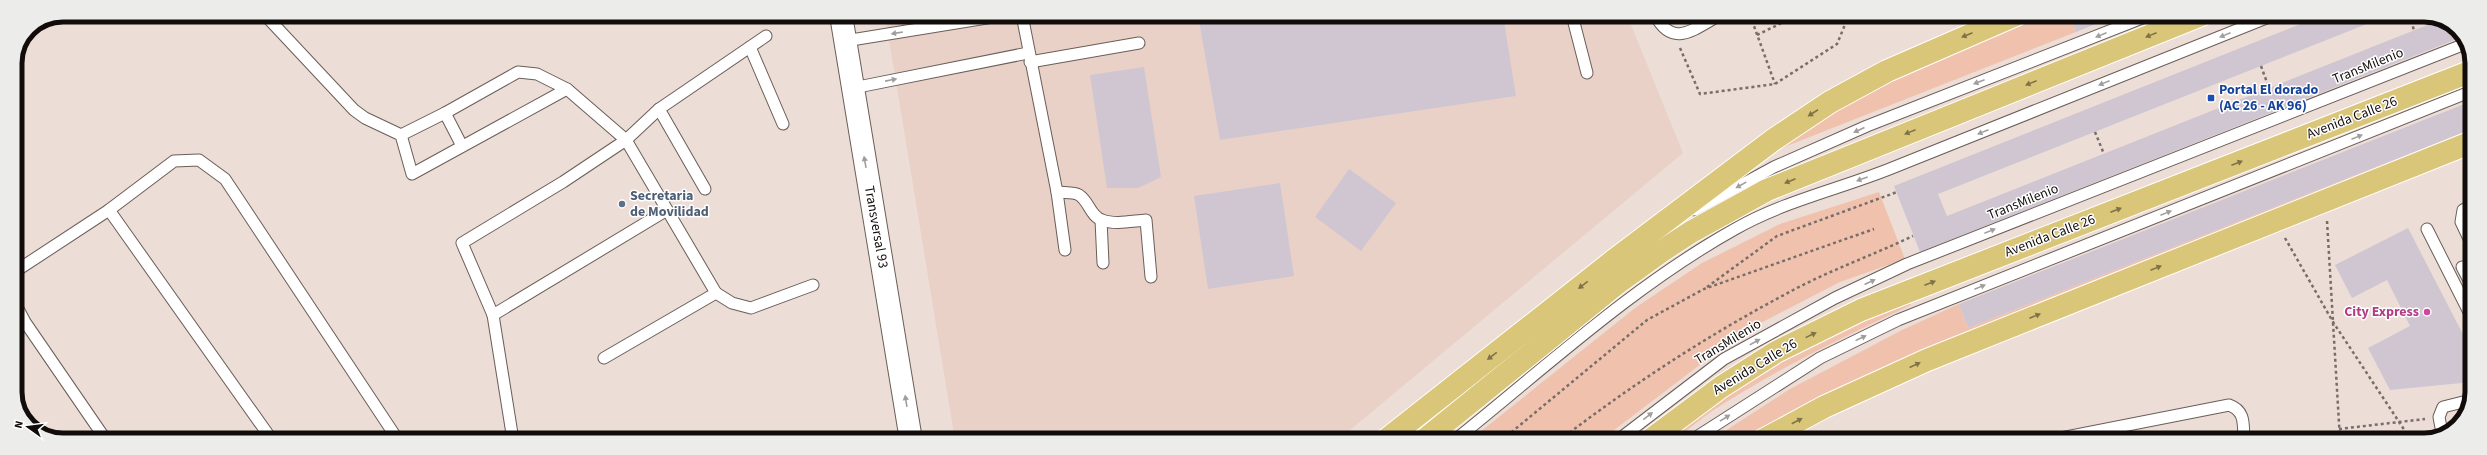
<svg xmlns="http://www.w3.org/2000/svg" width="2487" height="455" font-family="'Source Sans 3',sans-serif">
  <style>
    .industrial { fill: #e9d1c8 }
    .green { fill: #f0c2ad }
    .building { fill: #cfc6d2 }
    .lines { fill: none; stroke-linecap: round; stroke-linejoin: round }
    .lane-casing { stroke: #6a5e58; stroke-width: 13 }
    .secondary-casing { stroke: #6a5e58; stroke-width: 24 }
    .primary-casing { stroke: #fff; stroke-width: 24 }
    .path { stroke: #776e69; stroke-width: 2.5; stroke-dasharray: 3 3; stroke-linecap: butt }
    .lane { stroke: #fff; stroke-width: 11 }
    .secondary { stroke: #fff; stroke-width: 22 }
    .primary { stroke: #dac679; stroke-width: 22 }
    .oneway { fill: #a09e9d }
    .oneway2 { fill: #807247 }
    .transit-dot { fill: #1a4fb4; stroke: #fff; stroke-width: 1.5 }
    .service-dot { fill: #5c6f8a; stroke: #fff; stroke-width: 1.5 }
    .hotel-dot { fill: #d1479c; stroke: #fff; stroke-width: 1.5 }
    .labels { text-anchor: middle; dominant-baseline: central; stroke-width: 3; stroke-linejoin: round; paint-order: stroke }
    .street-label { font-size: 14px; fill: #110c0a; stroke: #fff }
    .transit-label { font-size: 14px; font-weight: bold; fill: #164399; stroke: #fff; text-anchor: start }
    .service-label { font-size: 14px; font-weight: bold; fill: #4e5e75; stroke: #fff; text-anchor: start }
    .hotel-label { font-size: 14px; font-weight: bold; fill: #b23c85; stroke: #fff; text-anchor: end }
    .rim { fill: none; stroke: #110c0a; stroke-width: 5 }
  </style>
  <rect width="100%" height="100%" fill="#ecddd6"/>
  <!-- industrial -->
  <polygon class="industrial" points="885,15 1627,15 1683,153 1338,440 955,440"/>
  <!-- green -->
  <g class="green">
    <polygon points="2035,15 2070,15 2076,32 1777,150 1839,106 1941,55"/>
    <polygon points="2472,129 2472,135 1788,416 1747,440 1711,440 1790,389 1902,330 1959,304 1968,328"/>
    <polygon points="1879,192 1905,259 1840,282 1743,332 1601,440 1470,440 1635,308 1702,263 1780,224"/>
    <path d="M 1908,300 L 1911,305 C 1843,337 1775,370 1712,411 C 1696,422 1680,440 1660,440 L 1770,366 Z"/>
  </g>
  <!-- building -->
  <g class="building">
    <polygon points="1198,15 1503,15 1516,96 1220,140"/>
    <polygon points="2070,15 2118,15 2076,32"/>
    <polygon points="2323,15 2387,16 1938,194 1947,216 2440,20 2458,29 2462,37 1920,252 1894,186"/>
    <polygon points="1144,67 1161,177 1138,188 1107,188 1090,75"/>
    <polygon points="2472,101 2472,129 1968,328 1959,304"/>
    <polygon points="1349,169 1396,203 1361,251 1315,217"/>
    <polygon points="1280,183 1294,276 1208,289 1194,196"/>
    <polygon points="2408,228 2470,348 2472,347 2472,382 2390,390 2368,348 2410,326 2387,280 2352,298 2335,265"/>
  </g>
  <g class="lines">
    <defs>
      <g id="lane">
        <polyline points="265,15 354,110 365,118 401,135 412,174 567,89 626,140 659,109 766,36"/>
        <polyline points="1022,15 1057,192 1065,250"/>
        <polyline points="1572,15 1587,73"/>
        <path d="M 1655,15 C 1673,49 1694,29 1720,15"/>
        <polyline points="845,41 1005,15"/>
        <polyline points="750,47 783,124"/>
        <polyline points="1030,62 1139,43"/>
        <polyline points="853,88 1028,53"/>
        <polyline points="659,109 705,189"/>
        <polyline points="445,113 462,146"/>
        <polyline points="401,135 445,113 518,72 537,74 567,89"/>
        <path d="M 1057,192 C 1064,193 1074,192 1079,195 C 1089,201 1090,216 1102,220 C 1115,225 1132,221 1146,220 L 1151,277"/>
        <polyline points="109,210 272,440"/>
        <polyline points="1695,210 1774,167 1867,126 2150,15"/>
        <polyline points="1101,220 1103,263"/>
        <polyline points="2427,229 2472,318"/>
        <polyline points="2472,245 2461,222 2463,210 2472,205"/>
        <polyline points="2462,267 2472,286"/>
        <polyline points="15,276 16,271 109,210 174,161 199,160 225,179 398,440"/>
        <polyline points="716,293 732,303 751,308 813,285"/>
        <polyline points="15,303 25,322 106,440"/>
        <polyline points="493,315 462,243 563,182 626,140 716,293 604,358"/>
        <polyline points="2442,433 2439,417 2443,407 2471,400"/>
        <polyline points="513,440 493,315 667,210"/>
        <path d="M 1455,440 C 1546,367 1633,286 1735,229 C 1784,201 1840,189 1892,168 C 2019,117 2147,66 2274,15"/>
        <polyline points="1618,440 1724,359 1835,298 1907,264 2465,44"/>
        <polyline points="1692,440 1820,358 1898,320 2472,91"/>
        <path d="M 2051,440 L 2229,405 C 2246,411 2243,425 2244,440"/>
      </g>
      <polyline id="secondary" points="841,15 911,440"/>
      <g id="primary">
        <polyline points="1386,440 1613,261 1773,140 1830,102 1887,71 2016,15"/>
        <polyline points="1424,440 1619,282 1662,251 1691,232 1767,190 2201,15"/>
        <polyline points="1650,440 1721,387 1776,352 1861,310 2472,71"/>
        <polyline points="1763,440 1824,407 1927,360 2472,142"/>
      </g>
    </defs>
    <!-- lane casing -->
    <use href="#lane" class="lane-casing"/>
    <!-- secondary casing -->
    <use href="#secondary" class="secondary-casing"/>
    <!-- primary casing -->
    <use href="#primary" class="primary-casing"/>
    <!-- path -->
    <g class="path">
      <polyline points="1750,15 1775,84"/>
      <polyline points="2409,15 2414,30"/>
      <polyline points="1757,35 1798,15"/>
      <polyline points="1680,48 1700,94 1775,84 1837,44 1849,15"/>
      <polyline points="2261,66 2269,88"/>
      <polyline points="2095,132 2104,154"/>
      <polyline points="2327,221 2340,440"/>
      <polyline points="2285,238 2333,322 2411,440"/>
      <polyline points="1707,287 1777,236 1897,192"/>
      <polyline points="2339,429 2425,419"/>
      <polyline points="1502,440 1647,320 1704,289 1874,229"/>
      <path d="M 1560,440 C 1630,386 1705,337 1784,295 C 1825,272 1871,256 1913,236"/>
    </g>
    <!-- lane -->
    <use href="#lane" class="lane"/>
    <!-- secondary -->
    <use href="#secondary" class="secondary"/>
    <!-- primary -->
    <use href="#primary" class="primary"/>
  </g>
  <!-- one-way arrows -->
  <defs><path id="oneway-solid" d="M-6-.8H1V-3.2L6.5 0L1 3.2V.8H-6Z"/></defs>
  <g class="oneway">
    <use href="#oneway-solid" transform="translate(897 33) rotate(171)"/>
    <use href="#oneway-solid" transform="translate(2101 35) rotate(158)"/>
    <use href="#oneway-solid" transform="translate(2225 35) rotate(158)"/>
    <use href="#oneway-solid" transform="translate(891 80) rotate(-11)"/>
    <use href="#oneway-solid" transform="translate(1979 82) rotate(159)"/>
    <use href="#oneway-solid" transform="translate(2104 83) rotate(158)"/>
    <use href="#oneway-solid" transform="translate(1859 130) rotate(156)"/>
    <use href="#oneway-solid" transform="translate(1983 132) rotate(158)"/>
    <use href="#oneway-solid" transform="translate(2357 137) rotate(-22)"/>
    <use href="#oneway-solid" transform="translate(865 162) rotate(-100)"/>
    <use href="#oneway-solid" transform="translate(1862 179) rotate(160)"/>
    <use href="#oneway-solid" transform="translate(1741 185) rotate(151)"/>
    <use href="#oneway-solid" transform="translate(2166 213) rotate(-22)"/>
    <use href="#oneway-solid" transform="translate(1990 231) rotate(-22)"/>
    <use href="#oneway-solid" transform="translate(1870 282) rotate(-25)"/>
    <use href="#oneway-solid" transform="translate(1980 287) rotate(-22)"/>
    <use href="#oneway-solid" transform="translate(1861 338) rotate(-26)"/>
    <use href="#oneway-solid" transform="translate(1755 342) rotate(-29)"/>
    <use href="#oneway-solid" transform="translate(906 401) rotate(-99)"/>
    <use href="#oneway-solid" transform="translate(1648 416) rotate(-38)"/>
    <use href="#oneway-solid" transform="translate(1725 418) rotate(-32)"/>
  </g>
  <g class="oneway2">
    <use href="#oneway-solid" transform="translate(1967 35) rotate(157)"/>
    <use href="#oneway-solid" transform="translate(2151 35) rotate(158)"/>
    <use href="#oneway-solid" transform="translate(2031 83) rotate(158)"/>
    <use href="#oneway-solid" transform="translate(1813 113) rotate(147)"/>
    <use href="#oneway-solid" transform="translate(1910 132) rotate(158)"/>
    <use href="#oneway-solid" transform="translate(2237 163) rotate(-21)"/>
    <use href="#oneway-solid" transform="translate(1790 181) rotate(157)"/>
    <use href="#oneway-solid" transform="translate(2116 210) rotate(-21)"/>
    <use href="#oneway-solid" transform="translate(2156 268) rotate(-22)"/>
    <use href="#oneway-solid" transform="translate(1930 283) rotate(-21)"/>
    <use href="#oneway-solid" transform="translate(1583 285) rotate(142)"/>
    <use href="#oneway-solid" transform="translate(2035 316) rotate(-22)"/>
    <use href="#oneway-solid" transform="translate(1811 335) rotate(-26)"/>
    <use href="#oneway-solid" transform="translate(1492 356) rotate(142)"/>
    <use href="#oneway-solid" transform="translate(1915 365) rotate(-25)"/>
    <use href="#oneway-solid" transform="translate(1797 421) rotate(-28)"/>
  </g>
  <!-- markers -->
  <rect class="transit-dot" x="2207" y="94" width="8" height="8" rx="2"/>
  <circle class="service-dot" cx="622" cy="204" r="4"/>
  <circle class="hotel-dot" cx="2427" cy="312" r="4"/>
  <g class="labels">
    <!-- street labels -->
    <g class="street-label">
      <text transform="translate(2368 66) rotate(-22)">TransMilenio</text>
      <text transform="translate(2352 118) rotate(-21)">Avenida Calle 26</text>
      <text transform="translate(2023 202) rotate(-22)">TransMilenio</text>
      <text transform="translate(876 227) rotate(80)">Transversal 93</text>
      <text transform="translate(2050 236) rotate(-21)">Avenida Calle 26</text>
      <text transform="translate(1728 342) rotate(-31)">TransMilenio</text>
      <text transform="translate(1755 367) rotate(-31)">Avenida Calle 26</text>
    </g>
    <!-- transit labels -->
    <g class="transit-label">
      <text x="2219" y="90">Portal El dorado<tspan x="2219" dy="16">(AC 26 - AK 96)</tspan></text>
    </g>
    <!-- service labels -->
    <g class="service-label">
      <text x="630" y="196">Secretaria<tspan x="630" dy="16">de Movilidad</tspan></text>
    </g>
    <!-- hotel labels -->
    <g class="hotel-label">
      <text x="2419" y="312">City Express</text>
    </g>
  </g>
  <!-- crop -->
  <path d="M0 0H2487V455H0ZM63 22H2424A41 41 0 0 1 2465 63V392A41 41 0 0 1 2424 433H63A41 41 0 0 1 22 392V63A41 41 0 0 1 63 22Z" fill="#ececeb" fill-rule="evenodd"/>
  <path class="rim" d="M63 22H2424A41 41 0 0 1 2465 63V392A41 41 0 0 1 2424 433H63A41 41 0 0 1 22 392V63A41 41 0 0 1 63 22Z"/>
  <!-- north arrow -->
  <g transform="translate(28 427) rotate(284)" stroke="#ffffff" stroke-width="3" paint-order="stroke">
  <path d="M0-3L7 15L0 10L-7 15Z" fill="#110c0a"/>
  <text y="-6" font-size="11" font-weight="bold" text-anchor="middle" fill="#110c0a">N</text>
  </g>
</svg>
